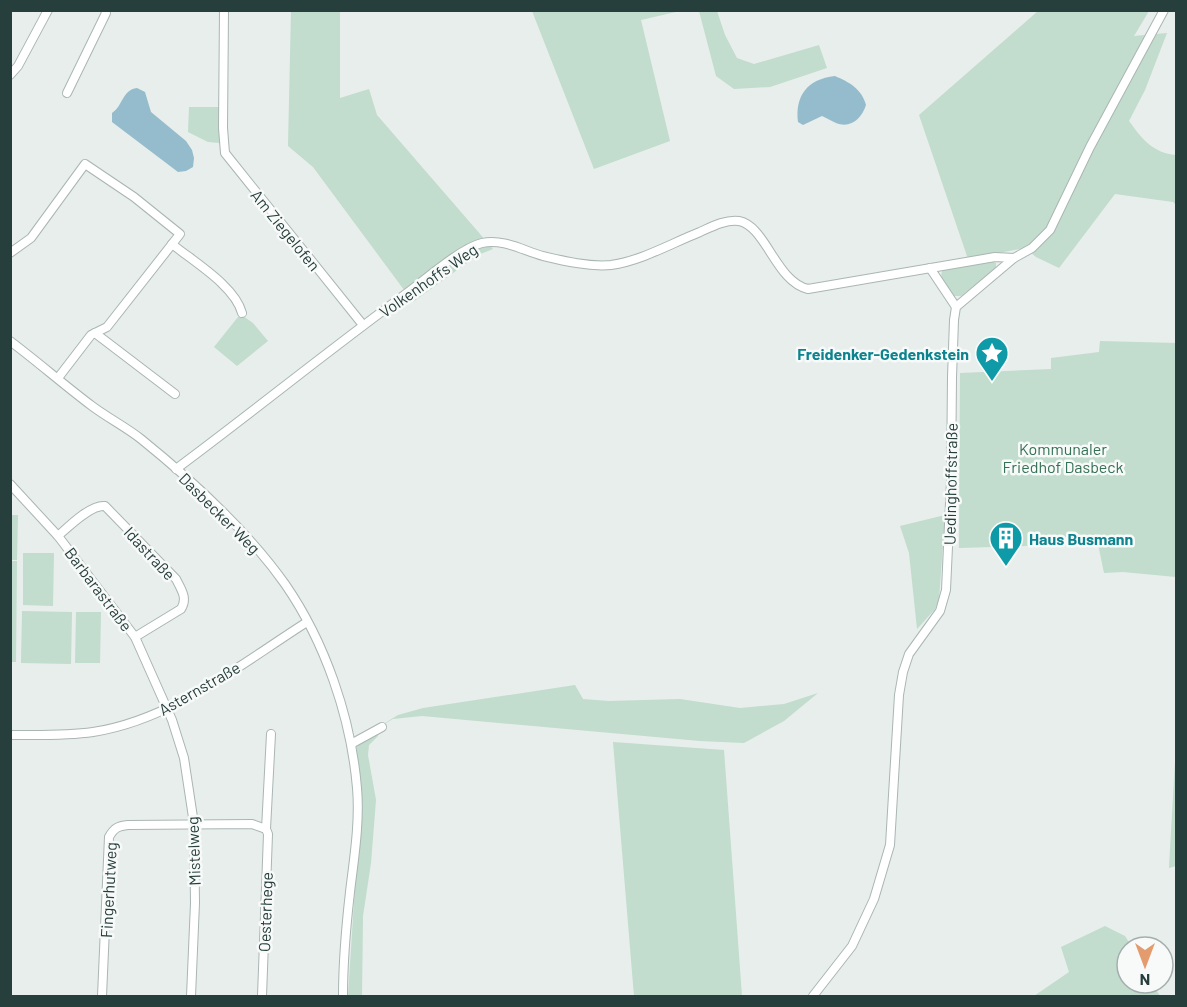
<svg xmlns="http://www.w3.org/2000/svg" width="1187" height="1007" font-family="Barlow,sans-serif">
  <style>
    .green { fill: #c2dccd }
    .water { fill: #95bccc }
    .lines { fill: none; stroke-linecap: round; stroke-linejoin: round }
    .street-casing { stroke: #aab6b4; stroke-width: 10 }
    .street { stroke: #fff; stroke-width: 8 }
    .labels { text-anchor: middle; dominant-baseline: central; stroke-width: 5; stroke-linejoin: round; paint-order: stroke }
    .street-label { font-size: 16px; fill: #273f3c; stroke: #f7faf9 }
    .culture-label { font-size: 16px; font-weight: bold; fill: #0d838f; stroke: #f7faf9; text-anchor: end }
    .park-label { font-size: 16px; fill: #357155; stroke: #f7faf9 }
  </style>
  <rect width="100%" height="100%" fill="#e7eeec"/>
  <!-- green -->
  <g class="green">
    <polygon points="291,11 340,11 340,98 369,89 377,115 493,249 478,255 413,302 313,167 288,146"/>
    <polygon points="532,11 680,11 641,20 670,141 594,169"/>
    <polygon points="699,11 717,11 725,35 737,58 754,64 819,45 827,68 770,87 734,89 716,76"/>
    <path d="M 1038,11 L 1149,11 L 1134,36 L 1167,33 L 1145,90 L 1129,121 C 1142,139 1153,153 1176,155 L 1176,205 L 1173,202 L 1115,194 L 1059,268 L 1036,257 L 1025,248 L 968,259 L 919,115 Z"/>
    <polygon points="189,107 221,107 220,143 208,142 188,132"/>
    <path d="M 991,261 L 996,263 L 996,268 L 961,296 L 951,296 C 945,287 938,280 943,269 Z"/>
    <polygon points="243,316 253,323 268,341 237,366 214,347 238,317"/>
    <polygon points="1100,341 1176,343 1176,577 1123,572 1104,573 1098,544 959,548 960,373 1051,369 1051,358 1099,352"/>
    <polygon points="11,515 18,515 17,560 11,560"/>
    <polygon points="945,515 939,600 935,609 917,629 909,553 900,526"/>
    <polygon points="23,553 54,553 53,606 23,605"/>
    <polygon points="11,561 17,561 16,662 11,662"/>
    <polygon points="22,611 72,612 71,664 21,663"/>
    <polygon points="76,612 101,612 100,663 75,663"/>
    <polygon points="575,685 583,699 609,701 680,699 740,708 784,704 818,693 784,721 744,743 700,741 422,716 393,719 364,736 398,715 423,708"/>
    <polygon points="378,732 378,736 369,745 368,755 376,800 371,863 363,916 362,996 348,996 360,807 360,781 356,748 362,741"/>
    <polygon points="613,742 724,750 742,996 634,996"/>
    <polygon points="1176,744 1176,866 1169,868 1169,867"/>
    <polygon points="1105,926 1125,936 1132,947 1127,947 1127,983 1152,983 1160,996 1034,996 1069,972 1061,947"/>
  </g>
  <!-- water -->
  <g class="water">
    <path d="M 835,76 C 849,82 862,89 866,105 C 862,118 851,129 836,123 C 831,121 827,118 822,116 L 803,125 L 798,122 C 795,96 807,79 835,76 Z"/>
    <path d="M 137,88 L 145,92 L 151,112 L 186,141 L 192,150 L 194,158 L 193,167 L 186,171 L 178,172 L 112,122 L 112,113 C 123,106 122,90 137,88 Z"/>
  </g>
  <g class="lines">
    <defs>
      <g id="street">
        <polyline points="224,10 223,128 225,153 363,325"/>
        <polyline points="10,75 18,66 48,10"/>
        <polyline points="67,93 106,13 105,10"/>
        <path d="M 172,244 C 194,262 235,286 242,313"/>
        <polyline points="10,253 31,238 85,164 134,197 180,234 107,327 91,335 58,378"/>
        <polyline points="930,268 956,307"/>
        <polyline points="95,333 175,394"/>
        <path d="M 10,341 C 38,362 64,385 92,406 C 108,418 126,427 141,439 C 193,481 246,529 285,584 C 325,642 351,717 357,788 C 360,822 354,858 350,892 C 346,927 343,962 343,996"/>
        <path d="M 176,469 C 254,411 329,350 407,293 C 426,279 461,248 482,243 C 503,238 524,251 543,256 C 564,261 589,267 611,265 C 641,261 672,243 700,232 C 711,227 726,219 739,221 C 766,226 776,282 808,289 L 995,257 L 1014,258"/>
        <polyline points="10,484 58,536 135,637 172,720 184,758 194,824 195,903 191,996"/>
        <path d="M 58,536 C 68,527 91,504 105,506 L 176,579 C 181,589 188,598 181,609 L 135,637"/>
        <path d="M 10,735 C 38,735 66,736 93,732 C 172,720 241,664 307,622"/>
        <polyline points="351,744 382,727"/>
        <polyline points="266,829 271,734"/>
        <path d="M 102,996 L 109,837 C 114,828 118,826 128,825 L 252,824 L 266,829 L 268,834 L 262,996"/>
        <polyline points="813,996 852,946 874,899 890,845 899,695 903,672 909,654 940,611 946,590 951,481 952,377 954,320 956,307 1014,258 1032,248 1050,230 1090,147 1164,10"/>
      </g>
    </defs>
    <!-- street casing -->
    <use href="#street" class="street-casing"/>
    <!-- street -->
    <use href="#street" class="street"/>
  </g>
  <!-- icons -->
  <defs>
    <symbol id="sight-pin" viewBox="-11 -11 22 30"><path d="M0 17L-7.5 6A9.5 9.5 0 1 1 7.5 6Z" fill="#0f9aa8" stroke="#f7faf9"/><path d="M0-6L1.8-2.2L6-1.7L2.9 1.2L3.7 5.4L0 3.3L-3.7 5.4L-2.9 1.2L-6-1.7L-1.8-2.2Z" fill="#fff"/></symbol>
    <symbol id="building-pin" viewBox="-11 -11 22 30"><path d="M0 17L-7.5 6A9.5 9.5 0 1 1 7.5 6Z" fill="#0f9aa8" stroke="#f7faf9"/><path d="M-4-6H4V6H1V3H-1V6H-4ZM-2.5-4.3h1.7v1.8h-1.7ZM.8-4.3h1.7v1.8H.8ZM-2.5-1h1.7V.8h-1.7ZM.8-1h1.7V.8H.8Z" fill="#fff"/></symbol>
  </defs>
  <g fill-rule="evenodd">
    <use href="#sight-pin" x="973" y="334" width="38" height="52"/>
    <use href="#building-pin" x="987" y="519" width="38" height="52"/>
  </g>
  <g class="labels">
    <!-- street labels -->
    <g class="street-label">
      <text transform="translate(286 230) rotate(51)">Am Ziegelofen</text>
      <text transform="translate(428 280) rotate(-35)">Volkenhoffs Weg</text>
      <text transform="translate(950 484) rotate(-89)">Uedinghoffstraße</text>
      <text transform="translate(220 513) rotate(45)">Dasbecker Weg</text>
      <text transform="translate(150 553) rotate(47)">Idastraße</text>
      <text transform="translate(99 589) rotate(53)">Barbarastraße</text>
      <text transform="translate(199 688) rotate(-30)">Asternstraße</text>
      <text transform="translate(193 851) rotate(-92)">Mistelweg</text>
      <text transform="translate(108 890) rotate(-87)">Fingerhutweg</text>
      <text transform="translate(265 912) rotate(-88)">Oesterhege</text>
    </g>
    <!-- culture labels -->
    <g class="culture-label">
      <text x="969" y="353">Freidenker-Gedenkstein</text>
      <text x="1029" y="538" text-anchor="start">Haus Busmann</text>
    </g>
    <!-- park labels -->
    <g class="park-label">
      <text x="1063" y="448">Kommunaler<tspan x="1063" dy="18">Friedhof Dasbeck</tspan></text>
    </g>
  </g>
  <!-- border -->
  <rect width="1187" height="1007" fill="none" stroke="#273f3c" stroke-width="24"/>
  <!-- north arrow -->
  <g transform="translate(1145 965) rotate(180)"><circle r="28" fill="#f7faf9" stroke="#a4afad" stroke-width="1.5"/>
  <path d="M0-4.5L10 22L0 15L-10 22Z" fill="#e49c6f"/>
  <text y="-9" font-size="16" font-weight="bold" text-anchor="middle" fill="#273f3c">N</text>
  </g>
</svg>
